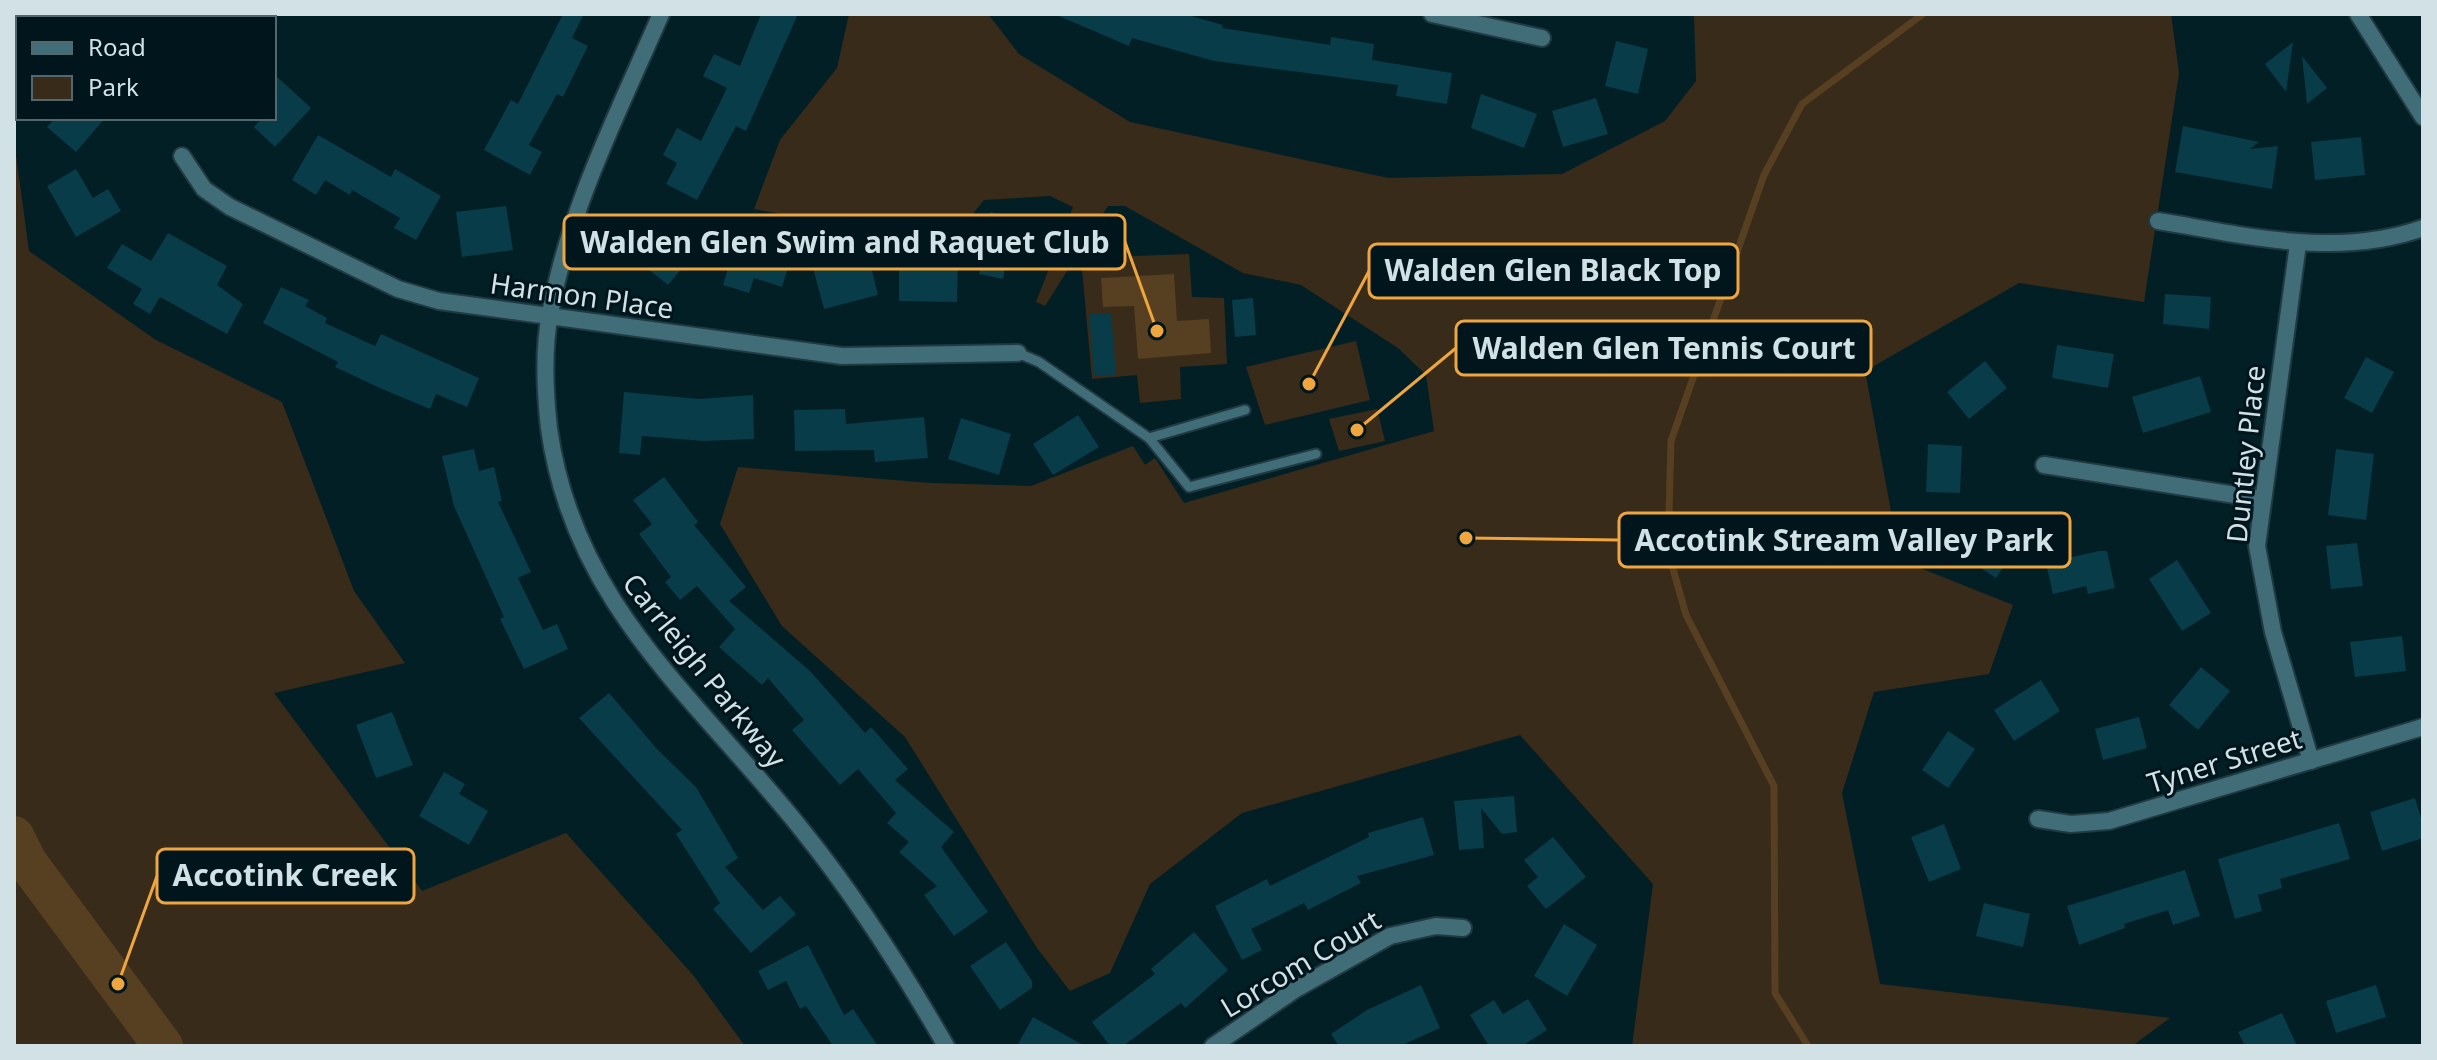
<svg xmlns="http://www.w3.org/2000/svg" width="2437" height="1060" font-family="'Noto Sans',sans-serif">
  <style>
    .green { fill: #392b19 }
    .water { fill: #573f21 }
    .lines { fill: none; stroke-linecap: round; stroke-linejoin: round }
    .stream { stroke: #573f21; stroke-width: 7 }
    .river { stroke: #573f21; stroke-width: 40 }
    .building { fill: #073c48 }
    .service-casing { stroke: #203a41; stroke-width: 13 }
    .minor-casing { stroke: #203a41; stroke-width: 20 }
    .service { stroke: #416d79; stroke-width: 9 }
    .minor { stroke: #416d79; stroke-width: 16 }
    .labels { text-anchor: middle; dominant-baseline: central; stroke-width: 6; stroke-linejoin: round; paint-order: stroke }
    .street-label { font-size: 28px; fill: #d1e1e6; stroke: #00151c }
    .leader { fill: none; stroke: #f0a63f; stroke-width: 3 }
    .callout-dot { fill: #f0a63f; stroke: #00151c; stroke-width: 3 }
    .callout { fill: #00151c; stroke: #f0a63f; stroke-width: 3 }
    .callout-label { font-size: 30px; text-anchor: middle; font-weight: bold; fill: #d1e1e6 }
  </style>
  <rect width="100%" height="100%" fill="#031f26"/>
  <!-- green -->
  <g class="green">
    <polygon points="14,14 77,14 75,18 18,18 18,97 14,103"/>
    <polygon points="849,14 988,14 1019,54 1130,122 1388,178 1562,174 1665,121 1696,81 1694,14 2171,14 2179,73 2144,302 2019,283 1865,371 1900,560 2013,605 1989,674 1874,692 1842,793 1880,984 2170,1018 2132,1046 1632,1046 1653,884 1520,735 1242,813 1150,884 1110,973 1070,991 1037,948 905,737 782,626 720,524 738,467 930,483 1031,486 1133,446 1145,465 1155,458 1184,503 1434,431 1426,375 1398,348 1301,285 1243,273 1125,206 1108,206 1045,306 1036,302 1073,207 1050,196 984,200 947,246 754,209 780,140 837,68"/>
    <polygon points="14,140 29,251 156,340 282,402 354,591 405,663 274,693 422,891 566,833 693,975 745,1046 14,1046"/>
    <polygon points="1189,254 1192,297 1224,298 1227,364 1180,367 1181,399 1140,403 1137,375 1092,379 1081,258"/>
    <polygon points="1356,341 1370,400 1265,425 1246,367"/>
    <polygon points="1377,409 1385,441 1339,451 1329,419"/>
  </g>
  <!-- water -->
  <polygon class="water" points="1174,274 1177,321 1209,319 1211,353 1138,359 1134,306 1103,307 1101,278"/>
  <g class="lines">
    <!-- stream -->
    <polyline class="stream" points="1808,1046 1775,993 1774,786 1686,615 1668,551 1671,441 1764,175 1802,104 1923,14"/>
    <!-- river -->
    <polyline class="river" points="14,836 27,862 163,1046"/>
  </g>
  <!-- building -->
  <g class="building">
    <polygon points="563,14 584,14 572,38 588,46 563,97 557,94 529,145 542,152 530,175 484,150 511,100 518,104"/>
    <polygon points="761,14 798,14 746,131 736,126 697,200 666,184 677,163 663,155 677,128 701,141 727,88 703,76 714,54 740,66"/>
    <polygon points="1054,14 1184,14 1223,25 1222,28 1330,45 1331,37 1374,44 1372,60 1452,73 1447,104 1396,96 1398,85 1214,61 1132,38 1129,46"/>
    <polygon points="1616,41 1648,49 1638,94 1605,86"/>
    <polygon points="2293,42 2286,92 2265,64"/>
    <polygon points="2302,56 2327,88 2307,104"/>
    <polygon points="274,74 311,108 275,147 254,127 262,118 274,118"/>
    <polygon points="1481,94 1537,114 1524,148 1471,128"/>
    <polygon points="1596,98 1608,134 1563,147 1552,111"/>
    <polygon points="55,118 105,118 76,152 47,127"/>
    <polygon points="2183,126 2259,142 2250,149 2278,146 2272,189 2175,172"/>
    <polygon points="318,135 391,177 395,169 441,196 416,240 394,228 400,218 352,190 350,195 325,180 316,195 292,180"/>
    <polygon points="2361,137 2365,175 2315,180 2311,142"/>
    <polygon points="76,169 93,198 108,189 121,211 76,237 47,186"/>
    <polygon points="506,206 513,250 462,257 456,212"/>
    <polygon points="990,212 1047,223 1040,259 1008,253 1003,279 979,274"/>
    <polygon points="649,218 693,255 668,285 623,249"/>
    <polygon points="168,233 227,266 217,285 243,304 227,334 160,297 150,314 133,304 142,289 107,268 122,244 151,261"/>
    <polygon points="738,235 793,252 782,287 754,278 749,293 723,285"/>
    <polygon points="868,254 878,295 824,309 813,268"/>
    <polygon points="899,262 958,263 957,302 899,301"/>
    <polygon points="281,287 309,300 305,306 327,318 325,323 375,346 381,334 479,378 467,407 436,394 430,409 382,389 335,367 338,362 263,323"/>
    <polygon points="2165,294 2211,297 2209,329 2163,324"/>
    <polygon points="1253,298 1256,335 1235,337 1232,300"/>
    <polygon points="1111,313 1116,375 1094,376 1089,314"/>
    <polygon points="2057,345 2114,354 2108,388 2052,378"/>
    <polygon points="2366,357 2394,372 2372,413 2344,398"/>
    <polygon points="1985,361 2007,388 1969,419 1947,392"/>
    <polygon points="2200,376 2211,412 2143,433 2132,397"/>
    <polygon points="624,392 699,399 753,395 754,439 703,441 642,436 640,455 619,453"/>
    <polygon points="845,409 846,424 924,417 928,458 875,462 874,450 795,451 794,410"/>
    <polygon points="1078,415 1099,447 1053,475 1033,444"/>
    <polygon points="961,418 1011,434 999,475 948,459"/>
    <polygon points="1928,444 1962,446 1960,493 1926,492"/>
    <polygon points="474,449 479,471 494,467 502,501 498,502 531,572 518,578 543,630 557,624 568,649 524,669 500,619 504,617 454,506 442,456"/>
    <polygon points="2336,449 2374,454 2366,520 2328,515"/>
    <polygon points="664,477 698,522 694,525 746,587 729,601 811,672 865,733 871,727 908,769 895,780 954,832 941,847 988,912 954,936 924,895 937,886 899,852 909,842 887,823 896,813 858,769 840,785 792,730 804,720 768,678 762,685 719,647 735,629 697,586 680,600 665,582 671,577 639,534 652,524 633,500"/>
    <polygon points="1974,526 2013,553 1996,578 1957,552"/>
    <polygon points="2357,543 2363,586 2331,589 2326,546"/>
    <polygon points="2099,551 2107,551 2115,588 2088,594 2086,586 2053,594 2046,563"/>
    <polygon points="2177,560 2211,613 2182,631 2149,579"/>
    <polygon points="2402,636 2406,671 2355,677 2350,642"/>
    <polygon points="2201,667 2230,691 2198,730 2169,705"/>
    <polygon points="2041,680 2060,711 2014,741 1994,710"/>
    <polygon points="609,693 657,749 696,787 738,858 725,867 763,910 780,896 796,914 751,953 713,909 720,903 676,834 682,830 579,718"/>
    <polygon points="392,712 413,765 376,778 356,725"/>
    <polygon points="2139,717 2147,748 2103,760 2095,729"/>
    <polygon points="1948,731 1975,749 1948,788 1922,770"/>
    <polygon points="444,772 465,784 459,794 488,811 469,845 419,816"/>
    <polygon points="1514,796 1517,832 1502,834 1481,808 1484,848 1459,850 1454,801"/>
    <polygon points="2415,798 2423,825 2423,838 2382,851 2370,812"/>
    <polygon points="1423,817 1434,855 1357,876 1361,883 1308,910 1304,903 1251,929 1262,950 1242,960 1215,906 1267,879 1270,886 1369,837 1368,833"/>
    <polygon points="2339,823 2350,859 2280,879 2282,888 2258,895 2262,911 2235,919 2218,859"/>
    <polygon points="1944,824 1961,869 1929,882 1911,837"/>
    <polygon points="1553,837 1586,877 1546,909 1527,886 1538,877 1524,860"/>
    <polygon points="2185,870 2200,916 2173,925 2168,910 2124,924 2125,928 2079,945 2067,906"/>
    <polygon points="1984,903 2030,914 2023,947 1976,936"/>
    <polygon points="1564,924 1597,945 1567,996 1534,976"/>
    <polygon points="1194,932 1228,970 1185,1008 1181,1003 1123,1046 1110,1046 1092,1022 1155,974 1151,969"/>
    <polygon points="1006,942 1032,981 1032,988 1000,1010 970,966"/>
    <polygon points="808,945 844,1015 853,1009 878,1046 833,1046 806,1006 800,1009 786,981 768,990 758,971"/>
    <polygon points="1421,985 1440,1028 1400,1046 1339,1046 1331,1034 1367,1010"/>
    <polygon points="2376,985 2386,1017 2336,1033 2326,1001"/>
    <polygon points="1528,999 1547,1030 1522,1046 1489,1046 1470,1015 1494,1000 1503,1014"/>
    <polygon points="2282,1013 2297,1046 2245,1046 2238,1032"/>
    <polygon points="1033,1017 1085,1046 1017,1046"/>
  </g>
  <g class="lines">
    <defs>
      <g id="service">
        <polyline points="1018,353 1039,362 1149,438 1189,487 1316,454"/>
        <polyline points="1149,438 1245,410"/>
      </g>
      <g id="minor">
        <path d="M 661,14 C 619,111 569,208 550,314 C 543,350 545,392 549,428 C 573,605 698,699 802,830 C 856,897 903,971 946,1046"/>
        <polyline points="1432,14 1542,38"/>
        <polyline points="2358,14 2423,117"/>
        <polyline points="182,156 204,189 230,207 398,289 439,301 842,356 1018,353"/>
        <path d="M 2158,221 C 2246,235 2336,259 2423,228"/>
        <polyline points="2298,244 2257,546 2273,632 2311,761"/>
        <polyline points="2044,465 2261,499"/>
        <polyline points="2038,819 2071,824 2109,821 2423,727"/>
        <polyline points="1213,1046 1296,989 1390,936 1436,926 1463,928"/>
      </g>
    </defs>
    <!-- service casing -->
    <use href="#service" class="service-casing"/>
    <!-- minor casing -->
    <use href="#minor" class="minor-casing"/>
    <!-- service -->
    <use href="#service" class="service"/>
    <!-- minor -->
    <use href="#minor" class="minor"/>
  </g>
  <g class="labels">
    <!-- street labels -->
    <g class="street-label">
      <text transform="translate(582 295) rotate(8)">Harmon Place</text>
      <text transform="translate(2245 454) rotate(-84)">Duntley Place</text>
      <text transform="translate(705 670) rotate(51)">Carrleigh Parkway</text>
      <text transform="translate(2224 760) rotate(-17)">Tyner Street</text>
      <text transform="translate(1300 963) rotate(-31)">Lorcom Court</text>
    </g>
  </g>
  <!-- callouts -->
  <path class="leader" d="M1157 331L1125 242M1309 384L1369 271M1357 430L1456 348M1466 538L1619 540M118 984L157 876"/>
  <g class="callout-dot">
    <circle cx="1157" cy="331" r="8"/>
    <circle cx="1309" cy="384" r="8"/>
    <circle cx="1357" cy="430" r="8"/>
    <circle cx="1466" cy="538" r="8"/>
    <circle cx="118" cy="984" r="8"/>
  </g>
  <g class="callout">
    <rect x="564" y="215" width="561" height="54" rx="8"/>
    <rect x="1369" y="244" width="369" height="54" rx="8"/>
    <rect x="1456" y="321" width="415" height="54" rx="8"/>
    <rect x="1619" y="513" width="451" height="54" rx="8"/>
    <rect x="157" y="849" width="257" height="54" rx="8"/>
  </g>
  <g class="callout-label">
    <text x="845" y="253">Walden Glen Swim and Raquet Club</text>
    <text x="1553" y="281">Walden Glen Black Top</text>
    <text x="1664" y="359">Walden Glen Tennis Court</text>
    <text x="1844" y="551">Accotink Stream Valley Park</text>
    <text x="285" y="886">Accotink Creek</text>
  </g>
  <!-- border -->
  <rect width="2437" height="1060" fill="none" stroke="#d1e1e6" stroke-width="32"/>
  <!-- legend -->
  <rect x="16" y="16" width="260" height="104" fill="#00151c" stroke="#54676d" stroke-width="2"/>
  <rect x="32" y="42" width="40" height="12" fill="#416d79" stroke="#54676d" stroke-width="2"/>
  <text x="88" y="56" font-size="24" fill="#d1e1e6">Road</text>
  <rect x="32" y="76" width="40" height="24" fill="#392b19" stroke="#54676d" stroke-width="2"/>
  <text x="88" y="96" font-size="24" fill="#d1e1e6">Park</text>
</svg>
